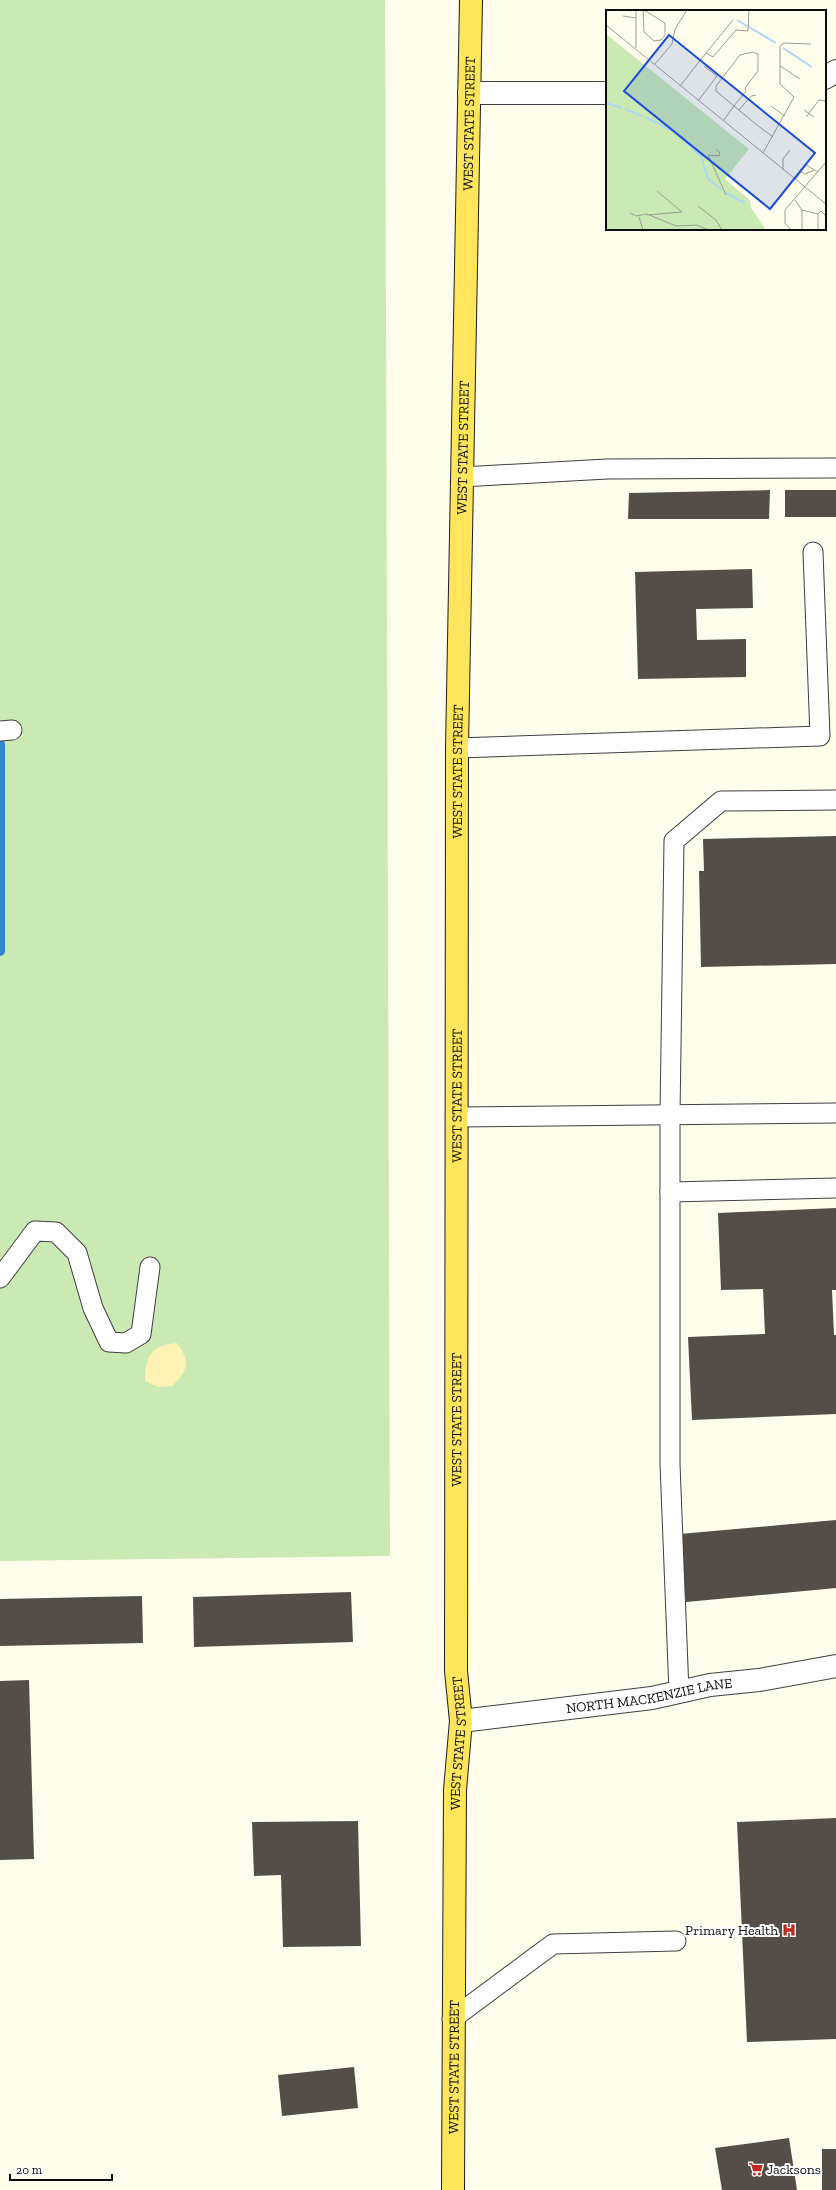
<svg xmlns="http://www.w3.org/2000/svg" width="836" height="2190" font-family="'Zilla Slab',serif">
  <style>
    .green { fill: #cbeab3 }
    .sand { fill: #fdf3b5 }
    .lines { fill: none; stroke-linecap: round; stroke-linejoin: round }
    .stream { stroke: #3284d2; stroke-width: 10 }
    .building { fill: #554e48 }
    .lane-casing { stroke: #3f3f3f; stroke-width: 21 }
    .street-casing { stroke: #3f3f3f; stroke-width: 24 }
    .primary-casing { stroke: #1d1d1d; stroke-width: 24 }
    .lane { stroke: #fff; stroke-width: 19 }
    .street { stroke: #fff; stroke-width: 22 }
    .primary { stroke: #fee55c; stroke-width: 22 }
    .labels { text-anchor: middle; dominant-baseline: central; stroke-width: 4; stroke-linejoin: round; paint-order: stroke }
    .street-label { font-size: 14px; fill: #0c0c0c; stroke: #fff }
    .poi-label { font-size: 14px; fill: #0c0c0c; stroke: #fff; text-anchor: end }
    .inset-river { fill: none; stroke: #add6f8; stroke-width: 2 }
    .inset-road { fill: none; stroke: #9e9d92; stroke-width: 1 }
    .view { fill: #1d4ed8; fill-opacity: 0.15; stroke: #1d4ed8; stroke-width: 2 }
    .inset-edge { fill: none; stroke: #0c0c0c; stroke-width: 2 }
  </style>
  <rect width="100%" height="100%" fill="#fffdeb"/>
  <!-- green -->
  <polygon class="green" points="0,0 385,0 390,1556 0,1561"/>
  <!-- sand -->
  <path class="sand" d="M 177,1343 C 191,1362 188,1370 172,1386 L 158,1387 L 145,1381 C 145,1356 151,1345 177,1343 Z"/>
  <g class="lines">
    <!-- stream -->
    <polyline class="stream" points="0,744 0,951"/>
  </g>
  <!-- building -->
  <g class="building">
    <polygon points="770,490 769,519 628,519 629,493"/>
    <rect x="785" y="490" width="51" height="27"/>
    <polygon points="752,569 753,608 696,609 697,640 746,639 746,677 638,679 635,572"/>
    <polygon points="836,836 836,964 701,967 699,871 704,871 703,839"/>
    <polygon points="836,1208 836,1290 832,1290 834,1335 836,1335 836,1414 692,1420 688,1337 765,1334 763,1289 721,1290 718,1213"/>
    <polygon points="836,1520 836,1588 686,1602 680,1534"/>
    <polygon points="351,1592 353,1642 194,1647 193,1597"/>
    <polygon points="142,1596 143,1643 0,1646 0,1599"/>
    <polygon points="29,1680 34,1859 0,1860 0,1681"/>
    <polygon points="836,1818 836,2039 747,2042 737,1822"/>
    <polygon points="358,1821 361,1946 283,1947 281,1875 254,1876 252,1822"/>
    <polygon points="354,2067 358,2108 282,2116 278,2075"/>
    <polygon points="789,2138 797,2190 722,2190 715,2148"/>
    <rect x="822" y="2149" width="14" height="41"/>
  </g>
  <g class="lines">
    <defs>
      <g id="lane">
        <polyline points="462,477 607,469 836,468"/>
        <polyline points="0,731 12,730"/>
        <polyline points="457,748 820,736 813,552"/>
        <polyline points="457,1117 836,1113"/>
        <polyline points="670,1192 836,1188"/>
        <polyline points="0,1278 35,1231 56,1232 77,1253 93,1308 109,1342 126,1343 141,1334 150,1267"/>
        <polyline points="679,1692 670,1464 670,1115 674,841 721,801 836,800"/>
        <polyline points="452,2019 553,1944 676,1941"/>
      </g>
      <g id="street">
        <polyline points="825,78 836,71"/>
        <polyline points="469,93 607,93"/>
        <path id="s1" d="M 461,1721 L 652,1698 L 710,1685 L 759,1680 L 836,1666"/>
      </g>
      <g id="primary">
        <path id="s2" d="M 453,2190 L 455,1790 L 461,1721 L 456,1671 L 457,748 L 471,0"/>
      </g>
    </defs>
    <!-- lane casing -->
    <use href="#lane" class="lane-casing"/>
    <!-- street casing -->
    <use href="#street" class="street-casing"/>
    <!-- primary casing -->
    <use href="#primary" class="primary-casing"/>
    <!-- lane -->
    <use href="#lane" class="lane"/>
    <!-- street -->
    <use href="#street" class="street"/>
    <!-- primary -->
    <use href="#primary" class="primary"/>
  </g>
  <!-- icons -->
  <defs>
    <symbol id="hospital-bare" viewBox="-9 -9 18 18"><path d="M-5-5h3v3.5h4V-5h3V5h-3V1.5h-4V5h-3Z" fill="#c1261f" stroke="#fff" stroke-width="2.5" paint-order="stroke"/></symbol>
    <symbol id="supermarket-bare" viewBox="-9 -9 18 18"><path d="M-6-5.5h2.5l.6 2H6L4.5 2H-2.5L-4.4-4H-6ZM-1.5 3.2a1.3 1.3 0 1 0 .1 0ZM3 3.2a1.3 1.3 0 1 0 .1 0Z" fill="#c1261f" stroke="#fff" stroke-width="2.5" paint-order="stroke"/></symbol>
  </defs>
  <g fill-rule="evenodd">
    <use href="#hospital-bare" x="779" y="1920" width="20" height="20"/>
    <use href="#supermarket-bare" x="746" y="2159" width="20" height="20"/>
  </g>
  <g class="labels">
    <!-- street labels -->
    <g class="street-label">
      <text stroke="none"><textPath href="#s2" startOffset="2067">WEST STATE STREET</textPath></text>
      <text stroke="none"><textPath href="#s2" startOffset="1743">WEST STATE STREET</textPath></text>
      <text stroke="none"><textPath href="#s2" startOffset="1419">WEST STATE STREET</textPath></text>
      <text stroke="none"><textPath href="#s2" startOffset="1095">WEST STATE STREET</textPath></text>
      <text stroke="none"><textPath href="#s2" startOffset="771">WEST STATE STREET</textPath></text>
      <text stroke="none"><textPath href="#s1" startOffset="190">NORTH MACKENZIE LANE</textPath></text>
      <text stroke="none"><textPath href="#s2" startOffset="447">WEST STATE STREET</textPath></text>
      <text stroke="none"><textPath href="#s2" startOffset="123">WEST STATE STREET</textPath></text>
    </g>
    <!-- poi labels -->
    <g class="poi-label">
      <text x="778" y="1930">Primary Health</text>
      <text x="767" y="2169" text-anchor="start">Jacksons</text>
    </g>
  </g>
  <!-- overview -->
  <g transform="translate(606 10)">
    <rect width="220" height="220" fill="#fffdeb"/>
    <path d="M 0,24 L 143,139 L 119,169 L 144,190 L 145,198 L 160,220 L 0,220 Z" fill="#cbeab3"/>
    <path class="inset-river" d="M 131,10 L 170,33M 177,38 L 206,57M 0,93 L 16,98M 19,99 L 36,106M 39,107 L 65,120M 68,121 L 95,146 L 102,169 L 116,180M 120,183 L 139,193"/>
    <path class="inset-road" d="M 30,0 L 30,38M 37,0 L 38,22 L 48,31 L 55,30 L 59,25 L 59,13 L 38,0M 17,6 L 30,8M 0,15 L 220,194M 100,43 L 127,10M 49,54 L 66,34 L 69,19 L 81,0M 174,56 L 194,69M 74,76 L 100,43 L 107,47 L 130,20 L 142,21 L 143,0M 92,91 L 111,66 L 98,56M 165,96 L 179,106M 133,100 L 145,86 L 150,85M 198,100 L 208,107M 200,107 L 213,90 L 220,91M 117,111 L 128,96 L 140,81 L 139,78 L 152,61 L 152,44 L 147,42 L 134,45 L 110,76 L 110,81 L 128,96 L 151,115 L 167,127M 110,139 L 114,143 L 113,146 L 102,145 L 120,185M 157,143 L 188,87 L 174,74 L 174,36 L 178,33 L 205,34M 177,160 L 177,149 L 184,140M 195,162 L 199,164 L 208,160M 189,170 L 200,155 L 212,162M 189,190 L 196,200M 92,196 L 110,210 L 116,220M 24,203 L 30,206 L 41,204 L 70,216 L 91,215 L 102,220M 41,205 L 76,202 L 51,181M 33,207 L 37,220M 185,220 L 179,213 L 179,200 L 220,152M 196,220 L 196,200 L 212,204 L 215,201 L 220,206M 212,220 L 212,204"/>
    <path class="view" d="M 63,25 L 209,143 L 164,199 L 18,81 Z"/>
    <rect width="220" height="220" class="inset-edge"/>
  </g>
  <!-- scale -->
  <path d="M10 2174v6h102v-6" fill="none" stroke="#0c0c0c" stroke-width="2"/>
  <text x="16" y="2174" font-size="12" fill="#0c0c0c" stroke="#ffffff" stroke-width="3" paint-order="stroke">20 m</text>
</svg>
